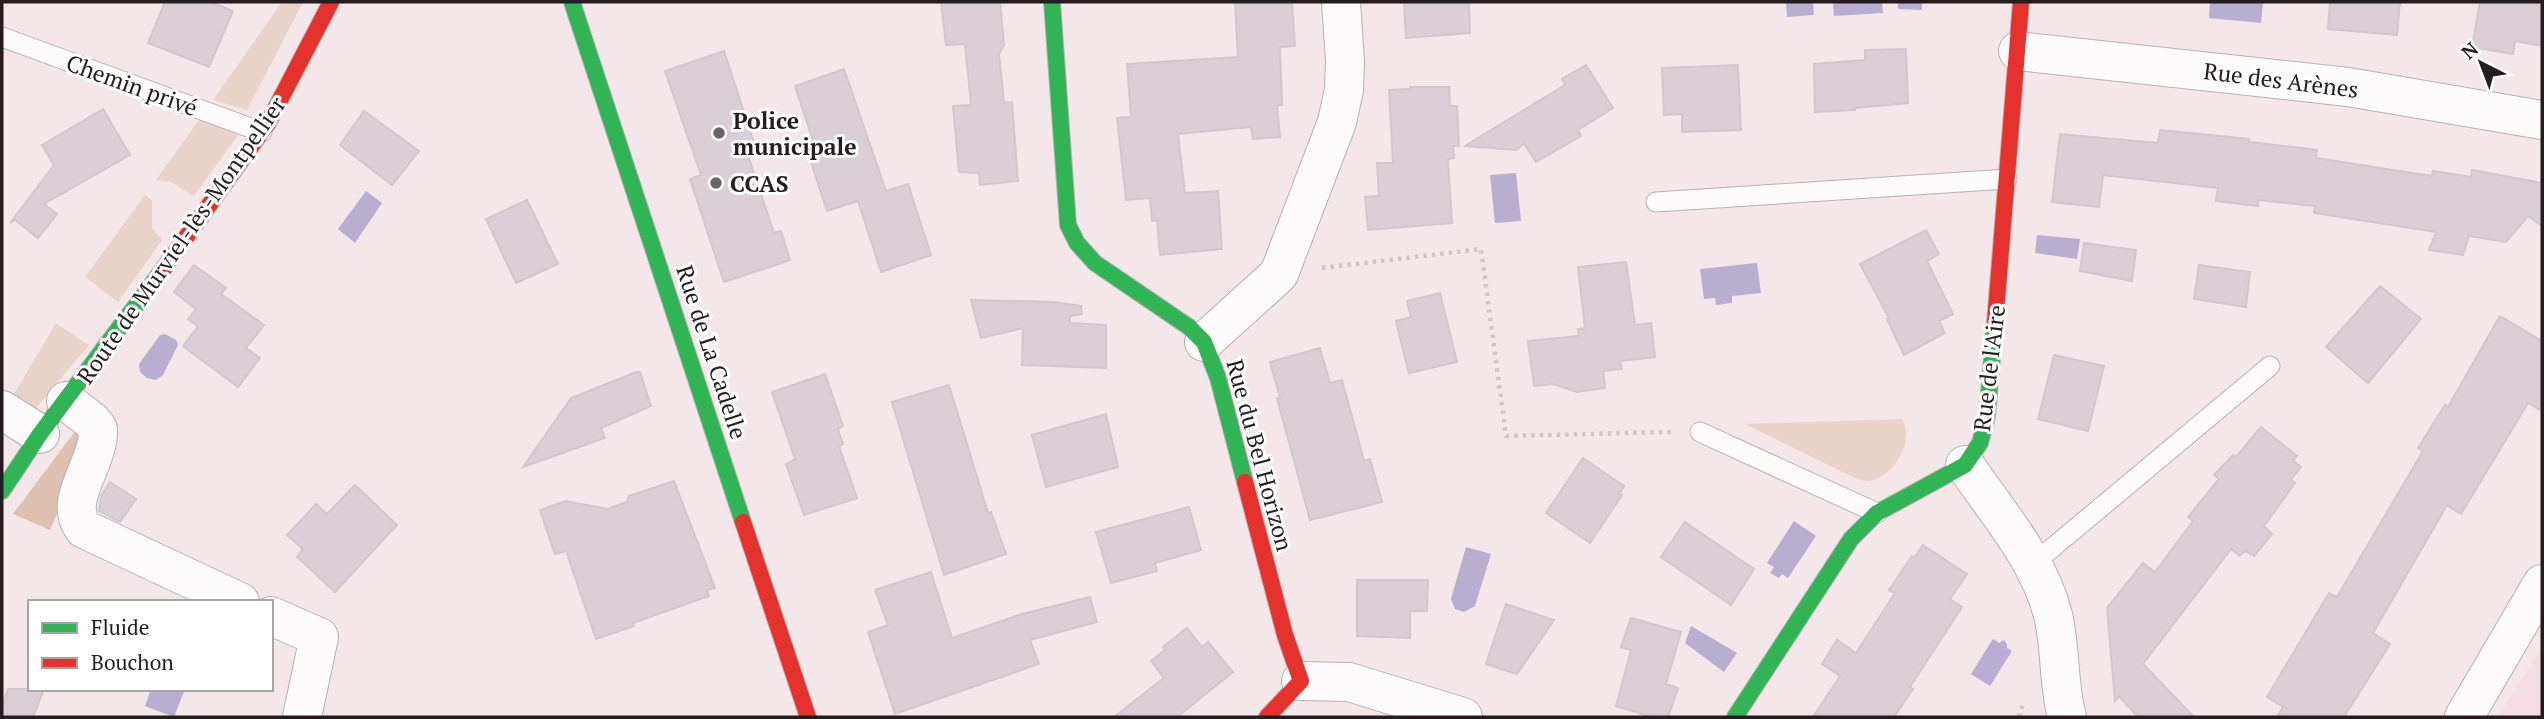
<svg xmlns="http://www.w3.org/2000/svg" width="2544" height="719" font-family="'PT Serif',serif">
  <style>
    .built { fill: #f4dde4 }
    .green { fill: #ead4c9 }
    .forest { fill: #dec1b0 }
    .water { fill: #b8aecf }
    .building { fill: #dacfd6; stroke: #d0c8cc; stroke-width: 2 }
    .lines { fill: none; stroke-linecap: round; stroke-linejoin: round }
    .lane-casing { stroke: #b9afb2; stroke-width: 21 }
    .street-casing { stroke: #b9afb2; stroke-width: 40 }
    .fast-casing { stroke: #b9afb2; stroke-width: 18 }
    .jam-casing { stroke: #b9afb2; stroke-width: 18 }
    .path { stroke: #ccc7c9; stroke-width: 4.5; stroke-dasharray: 3.5 5; stroke-linecap: butt }
    .lane { stroke: #fdfbfc; stroke-width: 19 }
    .street { stroke: #fdfbfc; stroke-width: 38 }
    .fast { stroke: #30b455; stroke-width: 16 }
    .jam { stroke: #e5322d; stroke-width: 16 }
    .poi-dot { fill: #6c6365; stroke: #fff; stroke-width: 2.5 }
    .labels { text-anchor: middle; dominant-baseline: central; stroke-width: 6; stroke-linejoin: round; paint-order: stroke }
    .street-label { font-size: 23px; fill: #241c1e; stroke: #fff }
    .poi-label { font-size: 23px; font-weight: bold; fill: #241c1e; stroke: #fff; text-anchor: start }
  </style>
  <rect width="100%" height="100%" fill="#f3e7ea"/>
  <!-- built -->
  <polygon class="built" points="2542,647 2542,717 2498,717 2509,699"/>
  <!-- green -->
  <g class="green">
    <polygon points="282,2 303,2 247,110 213,100"/>
    <polygon points="201,117 238,135 194,196 171,182 156,180"/>
    <polygon points="145,195 152,200 152,228 162,240 118,302 85,277"/>
    <polygon points="56,323 89,345 36,408 11,399"/>
    <path d="M 1902,419 C 1916,440 1893,478 1869,481 C 1865,481 1861,480 1857,479 L 1745,424 Z"/>
  </g>
  <!-- forest -->
  <polygon class="forest" points="76,430 89,440 50,530 13,514"/>
  <!-- water -->
  <g class="water">
    <polygon points="1786,2 1813,2 1814,15 1787,17"/>
    <polygon points="1833,2 1882,2 1883,13 1834,16"/>
    <polygon points="1898,2 1922,2 1922,10 1898,9"/>
    <polygon points="2210,2 2263,2 2261,23 2209,18"/>
    <polygon points="1516,173 1521,221 1495,223 1490,175"/>
    <polygon points="366,191 382,203 355,243 338,229"/>
    <polygon points="2037,235 2080,239 2077,259 2035,253"/>
    <polygon points="1757,263 1761,293 1732,296 1732,303 1716,305 1715,298 1704,299 1700,269"/>
    <polygon points="165,334 176,340 178,345 163,375 156,380 147,378 140,372 139,364 160,335"/>
    <polygon points="1794,521 1816,536 1788,578 1782,574 1779,578 1770,573 1774,567 1767,563"/>
    <polygon points="1466,547 1491,554 1475,606 1464,612 1455,609 1451,599"/>
    <polygon points="1691,626 1737,653 1724,672 1685,643"/>
    <polygon points="1993,639 1999,643 2004,640 2007,644 2007,648 2012,651 1990,686 1971,674"/>
    <polygon points="151,689 185,689 174,717 145,706"/>
  </g>
  <!-- building -->
  <g class="building">
    <polygon points="165,2 211,2 233,11 209,67 148,43"/>
    <polygon points="941,2 1000,2 1004,45 999,54 1004,103 1012,102 1018,181 980,185 979,173 959,172 953,106 971,105 965,44 946,45"/>
    <polygon points="1235,2 1292,2 1295,46 1280,47 1282,105 1277,106 1280,137 1253,139 1251,127 1178,134 1185,193 1218,191 1222,249 1160,255 1157,220 1152,221 1150,198 1126,200 1117,118 1131,117 1127,64 1238,57"/>
    <polygon points="1404,2 1469,2 1470,33 1406,38"/>
    <polygon points="2330,2 2400,2 2397,35 2328,29"/>
    <polygon points="2480,2 2542,2 2542,46 2515,41 2513,54 2472,47"/>
    <polygon points="1906,49 1908,103 1855,108 1855,110 1815,112 1814,64 1865,60 1865,50"/>
    <polygon points="724,51 756,149 747,152 774,233 781,231 790,260 724,282 690,179 701,175 665,71"/>
    <polygon points="1586,65 1613,108 1578,130 1581,136 1536,162 1524,143 1517,150 1465,146 1565,85 1562,79"/>
    <polygon points="1738,65 1741,130 1682,132 1682,114 1664,115 1662,68"/>
    <polygon points="844,69 886,191 908,184 931,255 881,272 858,201 827,211 810,159 818,156 795,86"/>
    <polygon points="1410,87 1449,87 1450,106 1457,106 1459,146 1453,146 1454,158 1448,159 1452,223 1368,230 1365,197 1379,196 1377,163 1393,163 1389,90 1410,89"/>
    <polygon points="103,109 130,155 44,204 57,214 38,238 15,220 10,223 54,165 42,145"/>
    <polygon points="364,111 419,151 392,185 340,145"/>
    <polygon points="2160,130 2249,139 2249,142 2317,150 2316,158 2432,176 2433,171 2471,177 2472,170 2542,183 2542,226 2528,216 2506,242 2469,236 2463,255 2429,250 2436,232 2314,213 2315,206 2258,200 2258,206 2216,201 2218,188 2103,175 2099,207 2052,202 2060,134 2158,143"/>
    <polygon points="527,200 558,264 516,283 486,219"/>
    <polygon points="1926,230 1939,254 1927,261 1953,314 1939,321 1945,333 1904,355 1887,319 1889,318 1860,264"/>
    <polygon points="2084,243 2136,250 2132,281 2080,271"/>
    <polygon points="1626,262 1635,325 1651,323 1655,357 1620,361 1622,369 1603,371 1605,388 1577,392 1553,384 1534,386 1528,341 1579,336 1578,329 1585,328 1578,267"/>
    <polygon points="194,265 226,288 221,294 264,325 246,348 260,358 238,387 183,346 198,326 188,319 196,309 174,292"/>
    <polygon points="2199,265 2250,272 2246,307 2194,299"/>
    <polygon points="2380,286 2421,319 2368,383 2326,347"/>
    <polygon points="1440,293 1457,362 1409,373 1396,321 1411,317 1407,301"/>
    <polygon points="971,300 1053,302 1081,306 1082,314 1070,316 1070,323 1106,325 1106,368 1022,365 1023,328 981,338"/>
    <polygon points="2500,316 2542,341 2542,411 2528,403 2461,514 2447,505 2373,633 2390,644 2344,717 2277,717 2283,707 2267,697 2329,593 2337,597 2423,451 2418,448 2445,405 2448,407"/>
    <polygon points="1320,348 1330,383 1342,380 1364,461 1370,459 1382,502 1310,520 1277,398 1280,398 1270,362"/>
    <polygon points="2054,355 2104,366 2088,431 2038,419"/>
    <polygon points="636,372 640,372 651,406 601,428 605,438 523,467 571,398"/>
    <polygon points="825,374 843,426 838,429 843,444 839,446 857,498 804,515 786,464 795,459 772,392"/>
    <polygon points="949,385 988,513 991,512 1006,554 944,575 892,402"/>
    <polygon points="1106,414 1118,467 1046,487 1032,435"/>
    <polygon points="2261,427 2297,456 2293,461 2301,467 2291,479 2295,483 2264,526 2272,534 2254,556 2245,551 2240,556 2231,549 2143,664 2194,717 2138,717 2119,696 2115,701 2107,608 2143,563 2155,572 2193,521 2188,517 2219,479 2214,475 2233,455 2236,457"/>
    <polygon points="1583,458 1624,486 1619,494 1622,495 1590,543 1546,513"/>
    <polygon points="674,481 715,588 707,590 709,596 633,623 634,626 596,639 566,551 555,554 540,510 566,501 608,509 627,502 629,496"/>
    <polygon points="110,482 136,499 120,522 99,511 101,496"/>
    <polygon points="355,485 397,525 335,592 297,557 303,549 287,535 316,504 327,514"/>
    <polygon points="1189,507 1201,550 1155,563 1157,571 1111,583 1096,532"/>
    <polygon points="1685,522 1754,569 1731,605 1661,557"/>
    <polygon points="1923,545 1967,574 1950,599 1962,607 1910,687 1913,689 1894,717 1813,717 1840,676 1822,664 1837,640 1856,653 1895,593 1889,590 1912,556 1915,557"/>
    <polygon points="931,572 952,638 1022,614 1090,597 1097,622 1030,640 1039,664 895,714 868,632 888,625 875,590"/>
    <polygon points="1357,580 1428,580 1427,611 1410,611 1410,638 1357,636"/>
    <polygon points="1506,604 1554,620 1517,674 1486,664"/>
    <polygon points="1631,618 1681,632 1666,684 1678,688 1668,717 1652,717 1616,706 1631,650 1621,647"/>
    <polygon points="1187,628 1202,647 1208,642 1233,672 1177,717 1114,717 1164,678 1151,661 1165,650 1163,647"/>
    <polygon points="8,689 44,689 33,717 2,717 2,707"/>
  </g>
  <g class="lines">
    <defs>
      <g id="lane">
        <polyline points="2,37 262,132"/>
        <polyline points="1656,202 2007,179"/>
        <polyline points="1700,432 1877,513"/>
        <polyline points="2033,564 2270,366"/>
      </g>
      <g id="street">
        <polyline points="2018,51 2348,87 2542,120"/>
        <polyline points="1204,342 1279,274 1337,122 1344,90 1345,61 1341,2"/>
        <path d="M 66,401 L 92,421 L 98,429 C 100,463 61,500 84,529 L 240,602"/>
        <polyline points="2,410 40,434"/>
        <path d="M 1965,465 C 1997,512 2039,559 2053,615 C 2061,648 2058,684 2067,717"/>
        <polyline points="271,616 319,637 302,717"/>
        <polyline points="1301,681 1349,682 1463,717"/>
        <polyline points="2464,717 2542,584"/>
      </g>
      <g id="fast">
        <polyline points="572,2 743,522"/>
        <polyline points="1052,2 1068,225 1077,243 1095,263 1189,327 1204,342 1218,378 1245,482"/>
        <polyline points="2,491 40,434 164,268"/>
        <polyline points="1735,717 1851,539 1877,513 1965,465 1980,443 1987,417 1995,323"/>
      </g>
      <g id="jam">
        <polyline points="164,268 268,123 331,2"/>
        <polyline points="1995,323 2021,2"/>
        <polyline points="1245,482 1285,635 1301,681 1267,717"/>
        <polyline points="743,522 808,717"/>
      </g>
    </defs>
    <!-- lane casing -->
    <use href="#lane" class="lane-casing"/>
    <!-- street casing -->
    <use href="#street" class="street-casing"/>
    <!-- fast casing -->
    <use href="#fast" class="fast-casing"/>
    <!-- jam casing -->
    <use href="#jam" class="jam-casing"/>
    <!-- path -->
    <g class="path">
      <polyline points="1322,268 1481,249 1506,436 1673,432"/>
      <polyline points="2019,717 2024,701"/>
    </g>
    <!-- lane -->
    <use href="#lane" class="lane"/>
    <!-- street -->
    <use href="#street" class="street"/>
    <!-- fast -->
    <use href="#fast" class="fast"/>
    <!-- jam -->
    <use href="#jam" class="jam"/>
  </g>
  <!-- markers -->
  <g class="poi-dot">
    <circle cx="719" cy="133" r="7"/>
    <circle cx="716" cy="183" r="7"/>
  </g>
  <g class="labels">
    <!-- street labels -->
    <g class="street-label">
      <text transform="translate(2281 80) rotate(7)">Rue des Arènes</text>
      <text transform="translate(132 85) rotate(20)">Chemin privé</text>
      <text transform="translate(181 240) rotate(-55)">Route de Murviel-lès-Montpellier</text>
      <text transform="translate(712 352) rotate(72)">Rue de La Cadelle</text>
      <text transform="translate(1989 368) rotate(-83)">Rue de l'Aire</text>
      <text transform="translate(1260 455) rotate(75)">Rue du Bel Horizon</text>
    </g>
    <!-- poi labels -->
    <g class="poi-label">
      <text x="733" y="120">Police<tspan x="733" dy="26">municipale</tspan></text>
      <text x="730" y="183">CCAS</text>
    </g>
  </g>
  <!-- border -->
  <rect width="2544" height="719" fill="none" stroke="#241c1e" stroke-width="7"/>
  <!-- legend -->
  <rect x="28" y="600" width="245" height="91" fill="#ffffff" stroke="#a7a4a5" stroke-width="2"/>
  <rect x="42" y="623" width="35" height="10" fill="#30b455" stroke="#a7a4a5" stroke-width="2"/>
  <text x="91" y="635" font-size="21" fill="#241c1e">Fluide</text>
  <rect x="42" y="658" width="35" height="10" fill="#e5322d" stroke="#a7a4a5" stroke-width="2"/>
  <text x="91" y="670" font-size="21" fill="#241c1e">Bouchon</text>
  <!-- north arrow -->
  <g transform="translate(2481 63) rotate(318)" stroke="#ffffff" stroke-width="5" paint-order="stroke">
  <path d="M0-5L12 26L0 18L-12 26Z" fill="#241c1e"/>
  <text y="-10" font-size="19" font-weight="bold" text-anchor="middle" fill="#241c1e">N</text>
  </g>
</svg>
